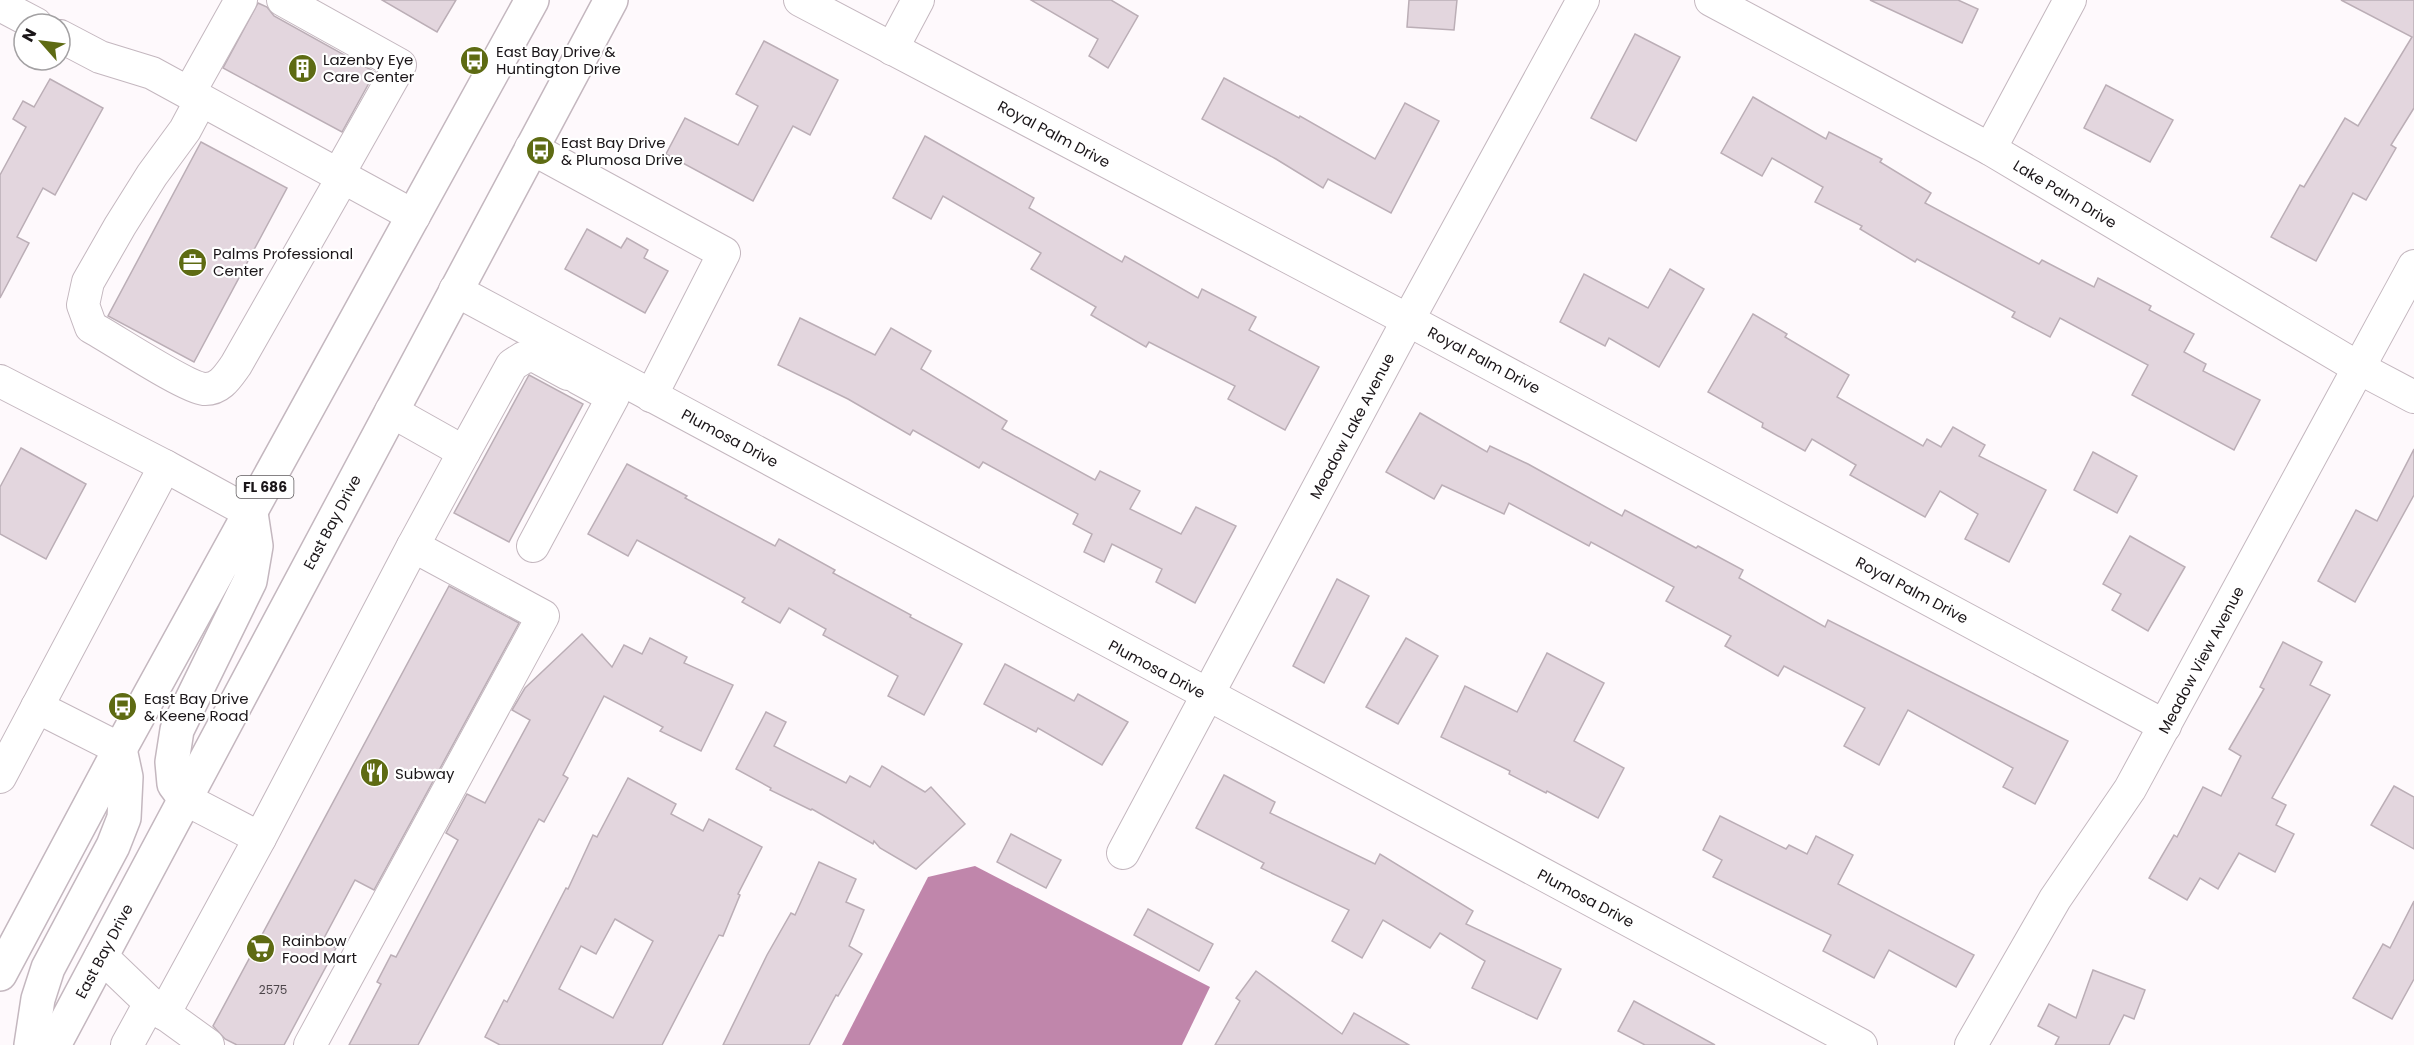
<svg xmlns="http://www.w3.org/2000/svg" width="2414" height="1045" font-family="Poppins,sans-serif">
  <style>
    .water { fill: #c086ab }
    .building { fill: #e3d6de; stroke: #bbaeb6; stroke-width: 1.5; fill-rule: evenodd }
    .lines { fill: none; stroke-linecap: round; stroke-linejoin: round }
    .minor-casing { stroke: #c4b7bf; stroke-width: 34 }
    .major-casing { stroke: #c4b7bf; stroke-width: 36 }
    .minor { stroke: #fff; stroke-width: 32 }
    .major { stroke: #fff; stroke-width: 33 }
    .labels { text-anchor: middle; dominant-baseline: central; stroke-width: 4.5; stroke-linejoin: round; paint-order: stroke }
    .number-label { font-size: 12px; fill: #4c454a }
    .shield { fill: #fff; stroke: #5f5b5d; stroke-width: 1.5 }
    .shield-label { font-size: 14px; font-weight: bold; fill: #1a1518 }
    .poi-label { font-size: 15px; fill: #1a1518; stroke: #fff; text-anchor: start }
    .street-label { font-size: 15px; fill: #1a1518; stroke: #fff }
  </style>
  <rect width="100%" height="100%" fill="#fef9fc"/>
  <!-- water -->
  <polygon class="water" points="975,866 1210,987 1182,1045 842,1045 928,877"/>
  <!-- building -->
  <g class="building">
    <polygon points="382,0 456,0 437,32"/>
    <polygon points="1031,0 1111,0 1138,16 1108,68 1089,56 1098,39"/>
    <polygon points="1409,0 1457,0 1454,30 1407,27"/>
    <polygon points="1870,0 1958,0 1978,9 1962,43"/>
    <polygon points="2341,0 2414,0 2414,108 2391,145 2396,148 2366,200 2353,193 2316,261 2271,237 2300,185 2304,187 2345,118 2358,126 2412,37"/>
    <polygon points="258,3 267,7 274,16 375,72 342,132 223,68"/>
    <polygon points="1635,34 1680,57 1636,141 1591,118"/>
    <polygon points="764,41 838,80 810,135 793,126 753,201 666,154 685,118 738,145 758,106 736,94"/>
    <polygon points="1224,78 1299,118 1300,116 1375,159 1405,103 1439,121 1391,213 1328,179 1323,188 1276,159 1202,119"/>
    <polygon points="50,79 103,108 55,195 43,188 17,237 29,243 0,298 0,175 26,127 13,119 23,101 34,107"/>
    <polygon points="2106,85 2173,120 2150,162 2084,128"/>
    <polygon points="1753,97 1826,139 1829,132 1882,159 1880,162 1931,193 1925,203 2039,264 2042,260 2094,287 2098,278 2151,306 2149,310 2194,334 2184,352 2206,364 2203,371 2260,400 2234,450 2132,395 2148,365 2060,318 2050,337 2012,317 2015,312 1917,259 1915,262 1860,229 1862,226 1815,202 1823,187 1772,158 1762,176 1721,153"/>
    <polygon points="925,136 1034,198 1029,208 1122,262 1125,256 1198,298 1202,289 1256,317 1249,330 1319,367 1285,430 1228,399 1235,386 1149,342 1146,347 1091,315 1096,307 1031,269 1041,253 943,196 931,219 893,198"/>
    <polygon points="201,142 287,188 194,362 108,316"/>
    <polygon points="587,229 621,248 627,238 648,250 644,258 668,271 645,313 565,269"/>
    <polygon points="1670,269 1704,289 1659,367 1609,338 1605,346 1560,322 1584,274 1648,308"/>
    <polygon points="1753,314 1787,334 1785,337 1849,375 1837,397 1923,446 1927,439 1941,447 1953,427 1985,445 1979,456 2046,490 2009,562 1965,539 1978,514 1940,491 1925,517 1850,475 1856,465 1812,439 1805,451 1762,427 1763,423 1708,392"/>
    <polygon points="800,318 875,355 891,328 931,351 921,369 1007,421 1002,429 1095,480 1100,471 1140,491 1130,509 1181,534 1196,507 1236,526 1195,603 1156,582 1162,569 1112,544 1104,562 1084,552 1092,534 1073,524 1078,514 983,462 979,468 913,430 910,435 848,399 778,365"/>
    <polygon points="529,375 583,404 509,542 454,513"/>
    <polygon points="1420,413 1487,452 1490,446 1528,464 1622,516 1625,510 1696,548 1698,546 1743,570 1739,578 1825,627 1828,620 2068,741 2035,804 2003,787 2013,768 1908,710 1879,765 1844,746 1865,708 1784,666 1778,676 1725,646 1731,636 1666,601 1674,587 1591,542 1589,546 1509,503 1504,514 1442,485 1434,499 1386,472"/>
    <polygon points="21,448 86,484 46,559 0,534 0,487"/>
    <polygon points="2414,449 2414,495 2355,602 2318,581 2356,510 2377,521"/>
    <polygon points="2093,452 2137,476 2117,513 2074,490"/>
    <polygon points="627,464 687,496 685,498 775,546 779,539 835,570 833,573 911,615 910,617 962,644 924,715 888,696 898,676 823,635 826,629 789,608 780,623 742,602 745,598 637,540 628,556 588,534"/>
    <polygon points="2130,536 2185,567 2148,631 2112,610 2121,594 2103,584"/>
    <polygon points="1337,579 1369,596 1324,683 1293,666"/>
    <polygon points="449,586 519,623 374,890 355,880 323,940 336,948 284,1045 237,1045 225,1039 213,1026"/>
    <polygon points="582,634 612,667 624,645 642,654 650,638 687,657 684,663 733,685 701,751 660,731 663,727 604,696 563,775 568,778 544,822 539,819 418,1045 349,1045 381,984 377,982 391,955 396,957 458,840 446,833 467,794 485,803 530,720 512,710 525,688"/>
    <polygon points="1406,638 1438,656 1398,724 1366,707"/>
    <polygon points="2283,642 2322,662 2310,685 2330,695 2272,798 2286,805 2276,825 2294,834 2275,872 2239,853 2218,889 2200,878 2187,900 2149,878 2174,835 2177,837 2203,787 2221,796 2241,756 2229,749 2264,689 2260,687"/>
    <polygon points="1547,653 1604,683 1574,741 1624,768 1598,818 1547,791 1546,793 1509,774 1510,771 1441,737 1465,686 1517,712"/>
    <polygon points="1005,664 1074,701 1078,694 1128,722 1102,765 1038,728 1036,732 984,704"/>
    <polygon points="766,712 786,722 774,746 846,783 850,776 870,787 882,766 925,792 931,787 965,824 916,869 880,848 874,841 873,844 812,809 811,810 770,790 771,788 736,769"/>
    <polygon points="1224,775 1275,802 1270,813 1375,864 1380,854 1473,911 1466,924 1561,969 1537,1019 1472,988 1485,961 1440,933 1430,948 1383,920 1362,958 1332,941 1349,910 1261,868 1264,863 1196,828"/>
    <path d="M 628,778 L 676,804 L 671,814 L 703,831 L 709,819 L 762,847 L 738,894 L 740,895 L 723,936 L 719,935 L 662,1045 L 500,1045 L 485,1037 L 504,1000 L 507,1002 L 566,888 L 568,889 L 593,835 L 597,837 ZM 615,919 L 653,941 L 613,1018 L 559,989 L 581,946 L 596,954 Z"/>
    <polygon points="2394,786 2414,797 2414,849 2371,825"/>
    <polygon points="1720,816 1786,849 1789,845 1807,854 1816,836 1853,855 1838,884 1974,955 1956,987 1889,950 1874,978 1823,951 1831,935 1713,877 1722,860 1703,850"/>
    <polygon points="1011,834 1061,860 1046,888 997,862"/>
    <polygon points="819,862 856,879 846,902 864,910 849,946 862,954 838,996 836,995 809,1045 723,1045 767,955 791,913 795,915"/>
    <polygon points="2414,901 2414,979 2392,1019 2353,998 2383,944 2390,948"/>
    <polygon points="1148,909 1213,944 1199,971 1134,935"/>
    <polygon points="2093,970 2145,990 2134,1019 2124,1015 2109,1045 2055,1045 2059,1037 2038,1026 2049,1004 2076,1018"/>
    <polygon points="1256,971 1342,1034 1354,1013 1409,1045 1215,1045 1240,1001 1236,998"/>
    <polygon points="1634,1001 1715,1045 1645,1045 1618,1031"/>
  </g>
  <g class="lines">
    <defs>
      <g id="minor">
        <polyline points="283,0 400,65 338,175"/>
        <polyline points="800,0 1408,320 2165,726"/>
        <polyline points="1711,0 1990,149 2359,368 2414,397"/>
        <polyline points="0,5 36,24"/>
        <polyline points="60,36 100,57 152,73 414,216"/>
        <polyline points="892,49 918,0"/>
        <polyline points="189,93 241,0"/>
        <path d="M 201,100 L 185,130 L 152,175 L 120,226 L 88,282 L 83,305 L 91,327 C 113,339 185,387 204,389 C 220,390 228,376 236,365 L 343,177"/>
        <polyline points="531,148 724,253 651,396"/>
        <polyline points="1990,149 2070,0"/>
        <polyline points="455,290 1861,1045"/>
        <polyline points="0,381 165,466 0,777"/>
        <polyline points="391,411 464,452 413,546"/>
        <polyline points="464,452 512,365 523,358 533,355 568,374"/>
        <polyline points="165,466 251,513"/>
        <polyline points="533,546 613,397 578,378"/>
        <polyline points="37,707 120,749"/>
        <polyline points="185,799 260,838 413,546 543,616 310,1045"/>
        <polyline points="1123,853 1408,320 1583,0"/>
        <polyline points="101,956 150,1003"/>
        <polyline points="164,1014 260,838"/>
        <polyline points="127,1045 150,1003 208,1045"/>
        <polyline points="1971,1045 2055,899 2130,789 2414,266"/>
      </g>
      <g id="major">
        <polyline points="185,799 174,784 172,762 177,730 250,581 256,546 251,513"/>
        <polyline points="0,974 120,749 532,0"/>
        <polyline points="31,1045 38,999 48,968 113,846 124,818 126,777 120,749"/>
        <polyline points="54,1045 611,0"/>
      </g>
    </defs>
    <!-- minor casing -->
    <use href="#minor" class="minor-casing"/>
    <!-- major casing -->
    <use href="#major" class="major-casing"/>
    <!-- minor -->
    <use href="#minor" class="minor"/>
    <!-- major -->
    <use href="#major" class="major"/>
  </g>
  <!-- icons -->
  <defs>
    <symbol id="bus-disc" viewBox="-11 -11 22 22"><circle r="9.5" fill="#5e6b13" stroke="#fff"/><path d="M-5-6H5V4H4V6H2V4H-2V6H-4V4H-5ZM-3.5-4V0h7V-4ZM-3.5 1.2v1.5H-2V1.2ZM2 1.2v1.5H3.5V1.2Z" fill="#fff"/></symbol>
    <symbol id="building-disc" viewBox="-11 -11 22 22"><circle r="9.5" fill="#5e6b13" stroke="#fff"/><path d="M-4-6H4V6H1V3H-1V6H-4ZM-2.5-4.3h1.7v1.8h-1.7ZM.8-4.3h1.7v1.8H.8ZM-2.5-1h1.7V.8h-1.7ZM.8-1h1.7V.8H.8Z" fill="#fff"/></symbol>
    <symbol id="office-disc" viewBox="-11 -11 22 22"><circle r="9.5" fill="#5e6b13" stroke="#fff"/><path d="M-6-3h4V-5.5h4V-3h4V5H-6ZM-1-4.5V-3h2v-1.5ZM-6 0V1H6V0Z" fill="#fff"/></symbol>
    <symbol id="restaurant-disc" viewBox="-11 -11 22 22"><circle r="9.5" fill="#5e6b13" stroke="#fff"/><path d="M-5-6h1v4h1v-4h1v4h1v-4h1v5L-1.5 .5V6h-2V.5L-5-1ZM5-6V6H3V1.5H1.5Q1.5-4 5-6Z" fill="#fff"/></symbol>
    <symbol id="supermarket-disc" viewBox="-11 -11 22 22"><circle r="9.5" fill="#5e6b13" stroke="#fff"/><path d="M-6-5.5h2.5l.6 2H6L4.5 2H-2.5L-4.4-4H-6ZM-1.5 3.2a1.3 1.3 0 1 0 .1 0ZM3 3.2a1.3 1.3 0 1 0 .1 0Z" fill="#fff"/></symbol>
  </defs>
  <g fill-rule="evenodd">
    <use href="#bus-disc" x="458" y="44" width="33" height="33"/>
    <use href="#building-disc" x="286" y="52" width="33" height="33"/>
    <use href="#bus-disc" x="524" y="134" width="33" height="33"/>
    <use href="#office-disc" x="176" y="246" width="33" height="33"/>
    <use href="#bus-disc" x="106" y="690" width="33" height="33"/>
    <use href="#restaurant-disc" x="358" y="756" width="33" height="33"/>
    <use href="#supermarket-disc" x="244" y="932" width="33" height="33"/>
  </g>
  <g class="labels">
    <!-- number labels -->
    <g class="number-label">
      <text x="273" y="989">2575</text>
    </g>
    <!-- shield labels -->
    <rect class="shield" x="236.5" y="476" width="57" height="22" rx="4.5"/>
    <g class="shield-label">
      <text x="265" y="487">FL 686</text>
    </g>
    <!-- poi labels -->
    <g class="poi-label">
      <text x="496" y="51">East Bay Drive &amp;<tspan x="496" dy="17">Huntington Drive</tspan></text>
      <text x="323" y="59">Lazenby Eye<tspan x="323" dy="17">Care Center</tspan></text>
      <text x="561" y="142">East Bay Drive<tspan x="561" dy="17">&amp; Plumosa Drive</tspan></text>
      <text x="213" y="253">Palms Professional<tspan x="213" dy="17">Center</tspan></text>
      <text x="144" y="698">East Bay Drive<tspan x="144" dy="17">&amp; Keene Road</tspan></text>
      <text x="395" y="773">Subway</text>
      <text x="282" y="940">Rainbow<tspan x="282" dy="17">Food Mart</tspan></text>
    </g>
    <!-- street labels -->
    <g class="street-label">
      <text transform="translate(1054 134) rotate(28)">Royal Palm Drive</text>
      <text transform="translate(2065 194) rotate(31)">Lake Palm Drive</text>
      <text transform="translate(1484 360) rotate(28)">Royal Palm Drive</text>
      <text transform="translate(1352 426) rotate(-62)">Meadow Lake Avenue</text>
      <text transform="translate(730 438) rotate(28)">Plumosa Drive</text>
      <text transform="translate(332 522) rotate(-62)">East Bay Drive</text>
      <text transform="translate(1912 590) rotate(28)">Royal Palm Drive</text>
      <text transform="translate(2201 660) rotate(-62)">Meadow View Avenue</text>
      <text transform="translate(1157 669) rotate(28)">Plumosa Drive</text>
      <text transform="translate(1586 898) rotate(28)">Plumosa Drive</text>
      <text transform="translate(104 951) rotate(-62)">East Bay Drive</text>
    </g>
  </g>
  <!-- north arrow -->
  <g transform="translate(42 42) rotate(298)"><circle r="28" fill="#ffffff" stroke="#a3a1a3" stroke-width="1.5"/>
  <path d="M0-4.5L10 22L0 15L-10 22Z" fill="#5e6b13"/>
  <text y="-9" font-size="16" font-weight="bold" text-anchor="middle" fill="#1a1518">N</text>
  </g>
</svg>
